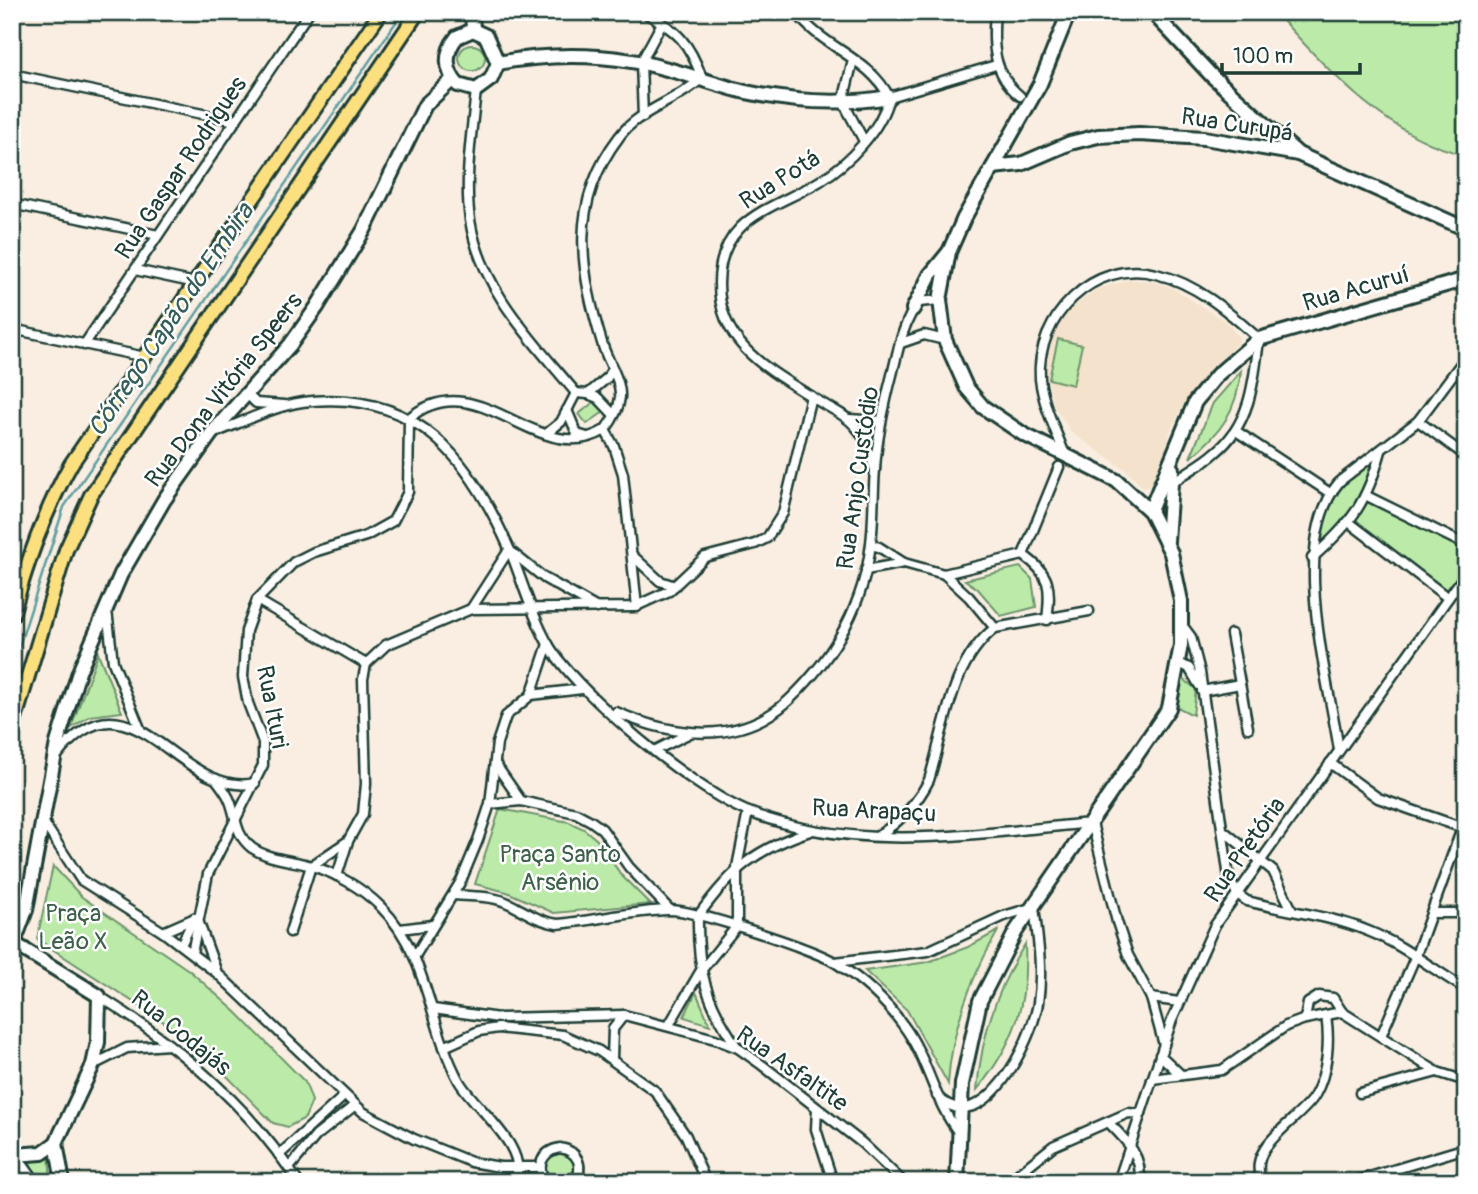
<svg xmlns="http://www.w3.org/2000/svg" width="1478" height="1194" font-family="Pangolin,sans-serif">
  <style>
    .built { fill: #f4e2cc }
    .green { fill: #bceba9; stroke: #6e946e; stroke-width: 2 }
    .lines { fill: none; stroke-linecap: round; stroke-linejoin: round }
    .stream { stroke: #639fa3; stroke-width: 2.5 }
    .street-casing { stroke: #1f3d34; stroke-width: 13 }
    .secondary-casing { stroke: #1f3d34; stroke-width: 18 }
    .primary-casing { stroke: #1f3d34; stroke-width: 18 }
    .street { stroke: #fff; stroke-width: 8 }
    .secondary { stroke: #fff; stroke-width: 12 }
    .primary { stroke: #fce080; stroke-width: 12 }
    .labels { text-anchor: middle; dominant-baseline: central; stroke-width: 5; stroke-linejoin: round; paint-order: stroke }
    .street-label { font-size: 24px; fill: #1f3d34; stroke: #fff }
    .park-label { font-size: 24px; fill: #3e604b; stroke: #fff }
    .water-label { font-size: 26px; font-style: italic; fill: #365e59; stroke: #fff }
  </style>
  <rect width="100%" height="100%" fill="#f9eee1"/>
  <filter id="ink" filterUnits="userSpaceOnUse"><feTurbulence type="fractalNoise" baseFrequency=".0143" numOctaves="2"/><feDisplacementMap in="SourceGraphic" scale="14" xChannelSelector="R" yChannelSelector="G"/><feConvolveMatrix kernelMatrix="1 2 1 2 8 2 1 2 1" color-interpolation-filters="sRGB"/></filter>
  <g filter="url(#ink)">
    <!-- built -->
    <polygon class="built" points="1129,280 1152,281 1173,288 1226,322 1239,337 1238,343 1206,373 1183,405 1171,429 1158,477 1149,487 1143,487 1123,468 1072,433 1053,404 1046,371 1052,338 1070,309 1097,289"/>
    <!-- green -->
    <g class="green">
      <path d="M 1275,12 L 1466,12 L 1466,155 C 1388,139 1326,68 1275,12 Z"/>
      <circle cx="472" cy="58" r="13"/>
      <polygon points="1058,339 1082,345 1073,385 1049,379"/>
      <path d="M 1241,371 C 1237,411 1220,434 1190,458 L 1213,403 Z"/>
      <polygon points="595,401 605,411 587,424 579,414"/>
      <polygon points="1379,454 1354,516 1314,555 1317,534 1335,489"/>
      <polygon points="1368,498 1466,548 1466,568 1447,594 1352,524"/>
      <polygon points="1020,567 1032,579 1036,607 1001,616 978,589 965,580"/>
      <polygon points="98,653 122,712 90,716 71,728"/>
      <polygon points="1182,678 1196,689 1193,715 1175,706"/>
      <polygon points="500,809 569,822 584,829 597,840 622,876 650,904 554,913 507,892 475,884"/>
      <polygon points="53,866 82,897 190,971 236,1012 305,1082 312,1101 305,1118 288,1127 273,1123 179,1027 176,1030 37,939"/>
      <path d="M 998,931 C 971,978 951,1029 948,1084 L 907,1010 L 865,971 L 928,962 L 968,947 Z"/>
      <path d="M 1025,944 C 1028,1005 1015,1042 977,1090 C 981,1037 997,988 1025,944 Z"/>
      <polygon points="696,992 710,1025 684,1017"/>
      <circle cx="560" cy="1168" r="16"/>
      <polygon points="49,1154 51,1182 40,1182 24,1161"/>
    </g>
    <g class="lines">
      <!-- stream -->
      <polyline class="stream" points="12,668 64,507 403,12"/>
      <defs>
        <g id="street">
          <path d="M 796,12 C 821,47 870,58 889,97 C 881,130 849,163 820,181 C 775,209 719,216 719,284 C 719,347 773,372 820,402 C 832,409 846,415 855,426 C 866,437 869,454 875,469"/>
          <path d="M 995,12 C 992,45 993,74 1020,96"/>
          <polyline points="853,60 843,102 864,141"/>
          <polyline points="12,74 236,121"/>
          <path d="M 476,90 C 472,132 464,178 470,220 C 481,290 533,341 576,393"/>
          <polyline points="889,97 996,65"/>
          <polyline points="643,117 641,62 662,23"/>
          <polyline points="12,204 158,235"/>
          <polyline points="135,270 196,283"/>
          <polyline points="12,329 145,357"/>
          <polyline points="901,343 924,335 945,340"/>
          <polyline points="84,345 309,12"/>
          <polyline points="246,393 256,403 284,405"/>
          <polyline points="588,394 598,398 614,415"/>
          <polyline points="567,410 577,434 587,437"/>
          <polyline points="849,419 881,421"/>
          <polyline points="1418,421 1466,456"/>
          <polyline points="605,430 614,446 623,474 637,607"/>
          <polyline points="1236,431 1330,493"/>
          <path d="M 214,433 C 244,422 279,403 312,401 C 419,392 470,460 509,548 C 522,580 531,614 548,644 C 577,694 693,789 746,811 C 855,855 979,833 1092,823 L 1117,922 L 1128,955 L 1151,998 L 1164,1045"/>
          <polyline points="546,434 561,422 576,393 588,394 607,378 612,370"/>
          <path d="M 1065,455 C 1056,431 1043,405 1040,379 C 1035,318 1094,258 1156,274 C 1196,283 1229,312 1259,339 C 1254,380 1251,423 1216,452 C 1203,464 1186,472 1172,483"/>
          <polyline points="1367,496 1466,545"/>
          <polyline points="1350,523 1448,598"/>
          <path d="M 871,545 L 879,547 L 904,563 L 944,574 L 1023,555 C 1051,574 1051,588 1047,620"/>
          <polyline points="1023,555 1059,467"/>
          <polyline points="633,556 660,581 675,586"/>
          <path d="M 1312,558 C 1352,523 1367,502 1381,451"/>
          <polyline points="866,570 904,563"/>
          <polyline points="944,574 969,597 995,628"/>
          <polyline points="257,600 366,664"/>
          <polyline points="471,609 509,550 544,578 597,608"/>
          <polyline points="107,610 113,662 141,731"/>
          <path d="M 1182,625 L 1191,637 L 1200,672 L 1229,878 L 1237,894 L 1247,901 C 1288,912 1329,915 1368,931 C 1404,945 1433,970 1466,989"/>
          <polyline points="1231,634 1248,728"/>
          <polyline points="1179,663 1189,668 1199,685"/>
          <polyline points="1202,691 1240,684"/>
          <polyline points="531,695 548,644"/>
          <path d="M 616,712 C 673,737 740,746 789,700 C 833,658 864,605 871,543 C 874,519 873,494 875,469 C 877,437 884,406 892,375 C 898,351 903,321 919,302 L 940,300"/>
          <polyline points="656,750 690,733"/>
          <path d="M 1339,750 C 1328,676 1288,542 1340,481 L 1418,421 L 1466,357"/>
          <path d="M 56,757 C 131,659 178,800 255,783"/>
          <polyline points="1330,763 1378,798 1466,829"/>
          <polyline points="496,765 521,801 576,813 591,821 602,829 629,867 670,910"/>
          <path d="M 216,779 C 221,786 227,793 230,801 C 237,819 235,835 252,848 C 268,859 290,860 308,865 C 335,872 362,888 381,907 C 429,955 428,1024 459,1081 C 474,1108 532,1149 514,1182"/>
          <polyline points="490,804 521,801"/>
          <polyline points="42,820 81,880 163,932 217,973 363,1112 414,1139 471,1162 500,1167 540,1167"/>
          <polyline points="1225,832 1273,871 1292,910"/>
          <path d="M 879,835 C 901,821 917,804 929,780 C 945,729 950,663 995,628 L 1089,611"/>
          <polyline points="337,876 348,841"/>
          <path d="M 454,895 C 472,897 493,895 510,904 C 526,912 538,921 557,924 C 594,921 631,911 668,910 C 693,909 816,950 836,963 C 861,979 886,1001 903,1025 C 928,1058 933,1100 959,1133"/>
          <polyline points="1431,913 1466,913"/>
          <polyline points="199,923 216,970"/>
          <polyline points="400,929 432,925"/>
          <polyline points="163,932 195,918"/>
          <polyline points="290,932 311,866 348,841 363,814 366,784 363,679 366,664 386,645 471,609 634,607 669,591 705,557 755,544 767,538 783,513 811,396"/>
          <polyline points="181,945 194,918"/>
          <path d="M 192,953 L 208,874 L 263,765 L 263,742 L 248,703 L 243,677 L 246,631 L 257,600 L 294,562 L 314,552 L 366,536 L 393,521 L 408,492 L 409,418 C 480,361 537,471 605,430 C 612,421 619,409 620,397 C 621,380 608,362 603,346 C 580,271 568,204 619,137 C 638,110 678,101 702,78 C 689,42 678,31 644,12"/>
          <polyline points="415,956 461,881 478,840 490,804 497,743 506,716 531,695 582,689"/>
          <path d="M 835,962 L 928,951 L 1004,916 L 1034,907 C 1038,939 1043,971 1038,1003 C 1032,1040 983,1143 937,1096"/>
          <path d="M 99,996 C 176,1044 249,1105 298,1182"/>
          <polyline points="1151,998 1179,1002"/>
          <polyline points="433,1009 499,1018 624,1015 715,1039 738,1048 762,1065 862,1143 903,1182"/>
          <polyline points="1305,1019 1308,1003 1319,996 1333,998 1342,1012"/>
          <polyline points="669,1025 700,972 737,926 737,867 748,812"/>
          <polyline points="1381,1036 1416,955 1466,817"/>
          <polyline points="444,1047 479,1031 498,1028 563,1035 599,1051 655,1091 686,1136 706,1182"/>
          <path d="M 737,1047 C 706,1002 697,970 698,916 C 733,868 755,849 813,830"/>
          <polyline points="1160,1055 1181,1075"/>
          <polyline points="612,1058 613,1029 624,1015"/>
          <polyline points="93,1065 127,1048 169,1045"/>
          <polyline points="1152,1079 1222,1070 1286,1026 1305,1019 1342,1012 1437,1072 1466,1081"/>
          <polyline points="1360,1093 1437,1072"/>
          <polyline points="817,1109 816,1129 833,1182"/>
          <path d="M 1109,1123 C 1125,1139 1144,1157 1139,1182"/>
          <polyline points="279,1155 344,1096"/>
          <polyline points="289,1168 316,1136 354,1106"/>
          <path d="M 546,1182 C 535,1167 542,1151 560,1148 C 578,1151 585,1167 574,1182"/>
          <polyline points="1008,1182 1053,1146 1128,1113 1141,1114"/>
          <polyline points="1118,1182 1172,1020 1215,925 1466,573"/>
          <path d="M 1263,1182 C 1242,1148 1302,1119 1315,1095 C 1328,1071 1330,1041 1326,1015"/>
          <polyline points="1353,1182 1466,1148"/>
        </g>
        <g id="secondary">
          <polyline points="472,12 473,30"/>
          <polyline points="1152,12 1211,75 1298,154"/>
          <path d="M 473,30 L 486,36 L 498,63 L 491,79 L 476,90 L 458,85 C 445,70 444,53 457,37 Z"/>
          <path d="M 498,63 C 541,55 589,54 632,61 C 671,67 707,83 746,92 C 793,102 842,105 889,97"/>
          <polyline points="993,167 1021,164 1070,143 1098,136 1139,134 1204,138 1298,154 1466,229"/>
          <polyline points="913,309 930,275 948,253"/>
          <polyline points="1150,511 1195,402 1217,375 1259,339 1466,279"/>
          <polyline points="1167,541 1172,469"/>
          <polyline points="12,948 26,910 57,743 79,672 121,574 164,500 211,434 290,345 317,307 364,230 425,105 453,79"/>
          <polyline points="56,1143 63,1182"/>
          <polyline points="12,1153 33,1182"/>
          <polyline points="14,1155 42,1153 56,1143 93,1065 98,1042 99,996 15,944"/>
          <polyline points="957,1182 962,1084 980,1001 1016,931 1169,708 1181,645 1181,601 1171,553 1150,511 1117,481 1023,434 983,407 966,387 945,340 940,300 949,252 964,218 1040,84 1069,12"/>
        </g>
        <g id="primary">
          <path d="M 12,615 C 27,563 44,512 71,464 L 381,12"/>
          <polyline points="12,729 66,550 91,495 418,12"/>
        </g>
      </defs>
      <!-- street casing -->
      <use href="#street" class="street-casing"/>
      <!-- secondary casing -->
      <use href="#secondary" class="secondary-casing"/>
      <!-- primary casing -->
      <use href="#primary" class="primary-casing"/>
      <!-- street -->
      <use href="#street" class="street"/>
      <!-- secondary -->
      <use href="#secondary" class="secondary"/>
      <!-- primary -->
      <use href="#primary" class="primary"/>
    </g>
  </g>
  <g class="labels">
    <!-- street labels -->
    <g class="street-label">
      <text transform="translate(1237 125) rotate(9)">Rua Curupá</text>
      <text transform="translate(181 168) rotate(-56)">Rua Gaspar Rodrigues</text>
      <text transform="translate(780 180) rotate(-32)">Rua Potá</text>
      <text transform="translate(1356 289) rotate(-16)">Rua Acuruí</text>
      <text transform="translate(224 390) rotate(-52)">Rua Dona Vitória Speers</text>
      <text transform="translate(858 478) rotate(-82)">Rua Anjo Custódio</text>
      <text transform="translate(272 707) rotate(79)">Rua Ituri</text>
      <text transform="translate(874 811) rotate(3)">Rua Arapaçu</text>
      <text transform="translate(1245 850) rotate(-55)">Rua Pretória</text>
      <text transform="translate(181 1033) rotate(39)">Rua Codajás</text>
      <text transform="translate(792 1069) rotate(35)">Rua Asfaltite</text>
    </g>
    <!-- park labels -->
    <g class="park-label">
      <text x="560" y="854">Praça Santo<tspan x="560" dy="28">Arsênio</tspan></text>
      <text x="73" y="913">Praça<tspan x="73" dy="28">Leão X</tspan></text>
    </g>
    <!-- water labels -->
    <g class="water-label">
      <text transform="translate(171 320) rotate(-56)">Córrego Capão do Embira</text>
    </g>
  </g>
  <!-- margin -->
  <rect width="1478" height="1194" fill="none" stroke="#fff" stroke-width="42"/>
  <rect x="21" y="21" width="1436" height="1152" fill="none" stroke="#1f3d34" stroke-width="2.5" filter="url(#ink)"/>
  <!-- scale -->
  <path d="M1222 63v10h138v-10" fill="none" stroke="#1f3d34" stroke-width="3.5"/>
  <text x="1233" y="63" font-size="21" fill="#1f3d34" stroke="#ffffff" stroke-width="5" paint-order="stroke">100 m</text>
</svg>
